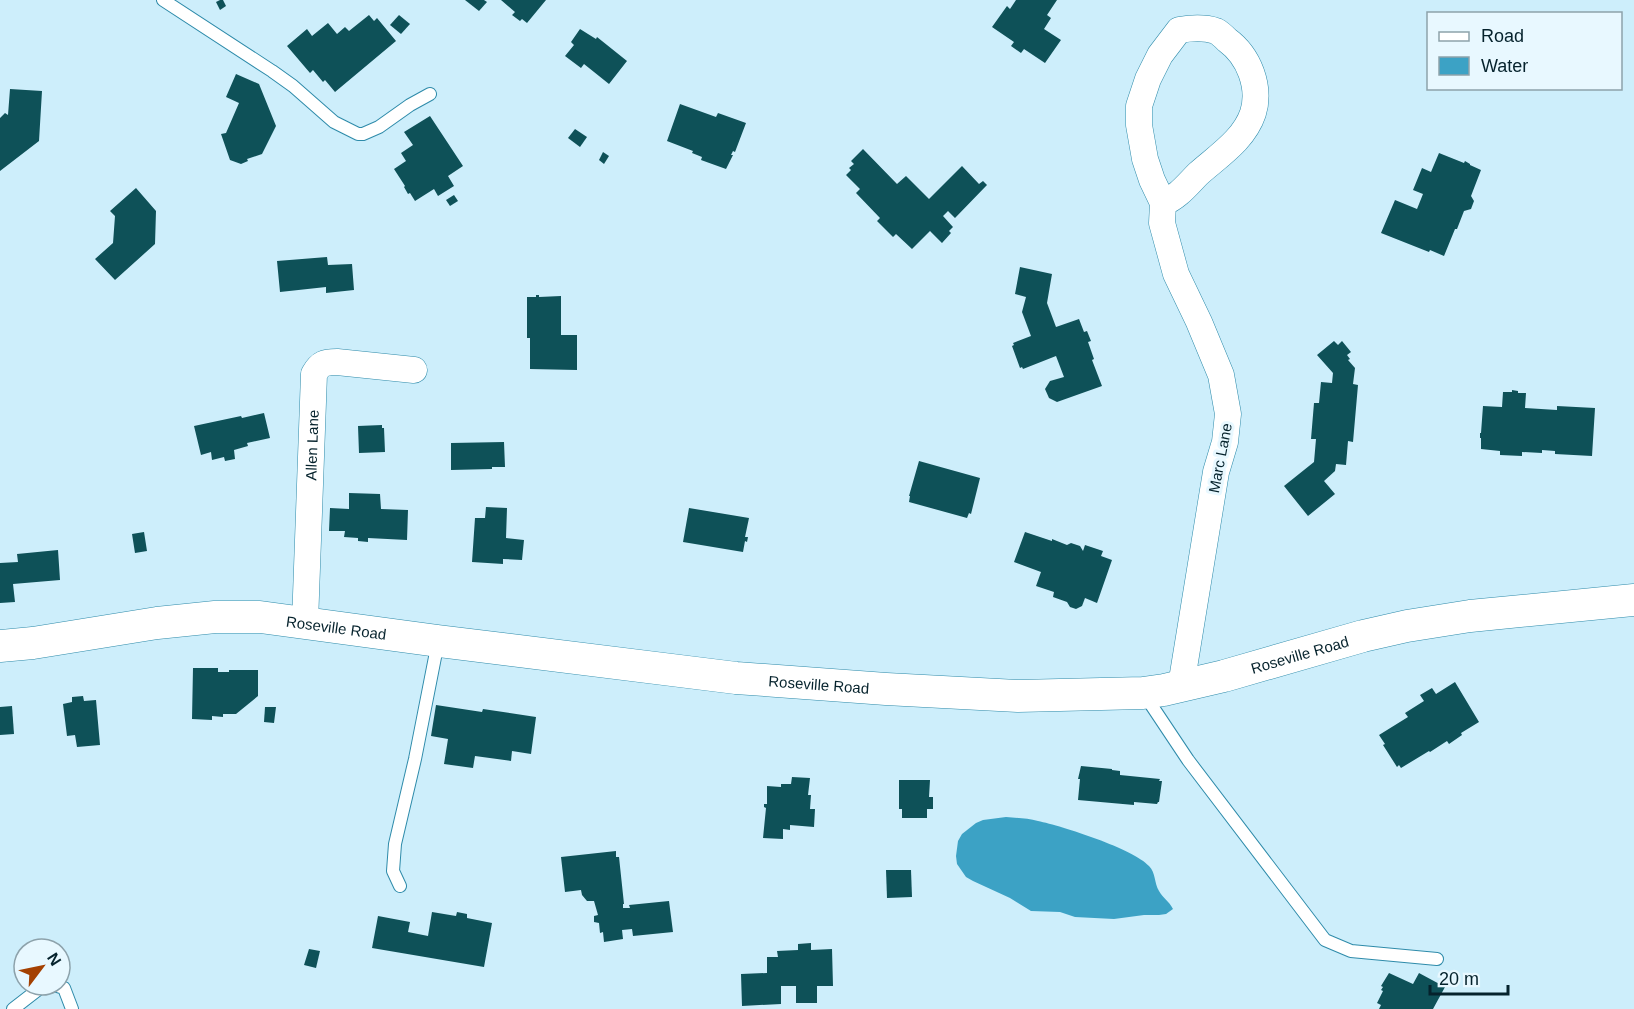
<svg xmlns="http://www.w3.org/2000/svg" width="1634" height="1009" font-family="Arial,sans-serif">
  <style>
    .water { fill: #3ca2c5 }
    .building { fill: #0e5158 }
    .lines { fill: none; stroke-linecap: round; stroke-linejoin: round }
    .service-casing { stroke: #2e8baa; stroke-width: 14 }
    .minor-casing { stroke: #2e8baa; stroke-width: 27 }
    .tertiary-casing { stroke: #2e8baa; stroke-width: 33 }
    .service { stroke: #fff; stroke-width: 12 }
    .minor { stroke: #fff; stroke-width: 26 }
    .tertiary { stroke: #fff; stroke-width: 32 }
    .labels { text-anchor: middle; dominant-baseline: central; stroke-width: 6; stroke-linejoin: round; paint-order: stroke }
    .street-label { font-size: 15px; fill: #05222c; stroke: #e8f8ff }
  </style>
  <rect width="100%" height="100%" fill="#cdeefb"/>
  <!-- water -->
  <path class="water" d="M 1006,817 C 1017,818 1028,818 1038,821 C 1062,826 1134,849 1149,866 C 1156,873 1154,883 1159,891 C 1163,898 1169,901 1173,909 L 1166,914 L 1159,915 L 1144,915 L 1114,919 L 1075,917 L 1060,912 L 1031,911 L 1010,898 L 973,881 L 966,877 L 957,864 L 956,856 L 958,841 L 962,834 L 976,823 L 983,820 Z"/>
  <!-- building -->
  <g class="building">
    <polygon points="220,0 223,0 226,6 220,10 216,2"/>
    <polygon points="465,0 484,0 487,2 479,11"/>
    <polygon points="501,0 546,0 527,23 522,19 520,21 512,15 515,12"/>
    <polygon points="1016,0 1057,0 1047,15 1051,18 1044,29 1061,40 1045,63 1024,49 1021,53 1011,46 1014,42 992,27 1007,6 1010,9"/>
    <polygon points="369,15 374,21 377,18 396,41 335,92 325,80 323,82 313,70 310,73 287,46 307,29 312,36 328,23 337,34 345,27 349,31"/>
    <polygon points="399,15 410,24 401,34 390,25"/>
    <polygon points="580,29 596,39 597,37 627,61 609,84 584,64 581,68 565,56 574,45 571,42"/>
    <polygon points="236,74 259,84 276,126 262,154 247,159 248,161 241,164 230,160 221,134 226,133 239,103 226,97"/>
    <polygon points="10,89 42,91 39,141 0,171 0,118 5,113 8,115"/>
    <polygon points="680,104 716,117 718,113 746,123 735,152 733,151 731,155 733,155 726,169 701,160 702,157 692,153 693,151 667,141"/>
    <polygon points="430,116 463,166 448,176 454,186 438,196 434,189 415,201 410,193 408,194 404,187 405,186 394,169 406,161 401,153 413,145 404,132"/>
    <polygon points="575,129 587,137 580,147 568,138"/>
    <polygon points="863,149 897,184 906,176 929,199 962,166 979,184 983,181 987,185 955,218 948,211 943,216 953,227 949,231 951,233 942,243 930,231 912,249 896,234 893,237 877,221 880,218 856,193 860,189 846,175 851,170 849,168 854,164 851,161"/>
    <polygon points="603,152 609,156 604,164 599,160"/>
    <polygon points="1439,153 1464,163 1465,161 1470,164 1470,165 1481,170 1471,196 1474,201 1471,209 1464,211 1457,229 1455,229 1444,256 1430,250 1429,252 1381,233 1395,200 1417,209 1423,194 1413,190 1422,168 1431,172"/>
    <polygon points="136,188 156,211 155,244 115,280 95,259 113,243 115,216 110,211"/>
    <polygon points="454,195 458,201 450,206 446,200"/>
    <polygon points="327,257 328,265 352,264 354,290 326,293 326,287 280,292 277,261"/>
    <polygon points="1020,267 1052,274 1047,303 1056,327 1079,319 1084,332 1087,331 1091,341 1088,342 1094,359 1092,360 1102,386 1057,402 1049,398 1045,389 1050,381 1064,377 1056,356 1023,369 1022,367 1020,368 1012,346 1014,345 1013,343 1031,336 1022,312 1026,297 1015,294"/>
    <polygon points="536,295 539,295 539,297 561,296 561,335 577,335 577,370 530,369 530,338 527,338 527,297 536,297"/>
    <polygon points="1334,341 1338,345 1342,341 1351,352 1347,355 1350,359 1348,360 1355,368 1353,384 1358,385 1353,442 1348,441 1346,465 1336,464 1335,471 1324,481 1335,494 1308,516 1284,486 1314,462 1316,439 1311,439 1314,403 1319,403 1321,382 1332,383 1333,373 1317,355"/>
    <polygon points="1512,390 1518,391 1518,393 1526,393 1525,408 1557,410 1557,406 1595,408 1592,456 1555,454 1555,451 1542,450 1542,453 1522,452 1522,456 1500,455 1500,451 1481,449 1481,438 1480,438 1480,433 1481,433 1483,406 1502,407 1503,392 1512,392"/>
    <polygon points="264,413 270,438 247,443 248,446 234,450 235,459 225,461 224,457 212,460 211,452 201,455 194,426 241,416 242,418"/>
    <polygon points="382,425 382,428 384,428 385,452 359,453 358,426"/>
    <polygon points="504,442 505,467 492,467 492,469 451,470 451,443"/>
    <polygon points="919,461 980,478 971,514 969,513 967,518 909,502 910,496 909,496"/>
    <polygon points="349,493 380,494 381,509 408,510 407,540 368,538 368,542 358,541 358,538 344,537 345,531 329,531 330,508 349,509"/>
    <polygon points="486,507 507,508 506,538 524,540 522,560 503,559 503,564 472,562 475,518 485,518"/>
    <polygon points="689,508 749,518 745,537 748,537 747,542 745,541 743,552 683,542"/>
    <polygon points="144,532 147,551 135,553 132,534"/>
    <polygon points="1025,532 1052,541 1052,539 1067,545 1071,543 1080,546 1083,551 1085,545 1103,551 1101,556 1112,560 1097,603 1085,598 1082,606 1076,609 1070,607 1067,602 1053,597 1054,592 1036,586 1041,572 1014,562"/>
    <polygon points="58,550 60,580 13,584 15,602 0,603 0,563 18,562 17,554"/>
    <polygon points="193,668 218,668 218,672 229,672 229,670 258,670 258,696 236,714 223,714 223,717 212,716 212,720 192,719"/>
    <polygon points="1455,682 1479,722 1461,733 1462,735 1449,744 1447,741 1430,752 1429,751 1401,768 1399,765 1397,767 1383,745 1385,744 1379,735 1408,717 1405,713 1424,701 1420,695 1432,688 1436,694"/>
    <polygon points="83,696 84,701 96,700 100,745 77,747 75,735 67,736 63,704 72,702 72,697"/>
    <polygon points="436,705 482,712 483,709 536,717 531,754 512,751 511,761 475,756 473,768 444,764 448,739 431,736"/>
    <polygon points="12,706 14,734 0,735 0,707"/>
    <polygon points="265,707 276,707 274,723 264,722"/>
    <polygon points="1081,766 1112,769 1112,770 1120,771 1120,775 1160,779 1159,781 1162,781 1159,802 1158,802 1157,804 1134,802 1134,805 1078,800 1080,779 1078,779"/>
    <polygon points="792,777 810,778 808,795 811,795 810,809 815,809 814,827 790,825 790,830 783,829 783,839 763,838 766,808 764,807 764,804 767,804 767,786 781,787 781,784 791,784"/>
    <polygon points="899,780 930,780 929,797 933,797 933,809 927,809 927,818 902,818 902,809 899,809"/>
    <polygon points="616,851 616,857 619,857 624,904 623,904 623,908 630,908 629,905 669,901 673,932 633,936 632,929 622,930 623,939 604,942 603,932 600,933 599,923 594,922 594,916 598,915 594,901 587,901 582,895 581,890 565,892 561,857"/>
    <polygon points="886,870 911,870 912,897 887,898"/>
    <polygon points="432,912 456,916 457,912 467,914 467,918 492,923 484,967 372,948 378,916 410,922 408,932 428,936"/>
    <polygon points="811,943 811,950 832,949 833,986 817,986 817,1003 796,1003 796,986 781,986 781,1004 742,1006 741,974 767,973 767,957 778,957 777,951 798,950 798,944"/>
    <polygon points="309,949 320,951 316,968 304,965"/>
    <polygon points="1389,973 1413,984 1419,973 1445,987 1433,1009 1379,1009 1381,1005 1377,1003 1383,991 1381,990 1383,987 1381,986"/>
  </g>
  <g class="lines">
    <defs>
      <g id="service">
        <polyline points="163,0 272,71 293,86 334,122 358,134 363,134 379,127 410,105 430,94"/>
        <polyline points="1144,694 1188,760 1325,940 1351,951 1437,959"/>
        <polyline points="400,886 393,871 395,844 415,759 438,642"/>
        <polyline points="54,985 64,988 72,1009"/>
        <polyline points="13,1009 44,985"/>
      </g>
      <g id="minor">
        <path d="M 1163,203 C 1178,197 1187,185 1198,174 C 1218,156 1244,140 1253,113 C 1261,87 1249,56 1227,40 C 1224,37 1220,33 1216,31 C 1204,27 1191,28 1179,30 L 1160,55 L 1148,79 L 1139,106 L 1139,125 L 1145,159 L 1152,180 L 1163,203 L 1162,223 L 1176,274 L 1199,322 L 1221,375 L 1228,414 L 1225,442 L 1216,472 L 1181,686"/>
        <path id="s1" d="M 305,623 L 314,374 C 320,363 325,362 337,362 L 414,370"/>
      </g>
      <g id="tertiary">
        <path id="s2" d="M 0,646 L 33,643 L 157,623 L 215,617 L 260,617 L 438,641 L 736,678 L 886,689 L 1018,696 L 1143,693 L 1164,690 L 1224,676 L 1363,636 L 1407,626 L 1470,616 L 1634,600"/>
      </g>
    </defs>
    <!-- service casing -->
    <use href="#service" class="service-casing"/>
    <!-- minor casing -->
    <use href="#minor" class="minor-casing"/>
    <!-- tertiary casing -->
    <use href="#tertiary" class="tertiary-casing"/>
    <!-- service -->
    <use href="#service" class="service"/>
    <!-- minor -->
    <use href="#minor" class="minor"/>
    <!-- tertiary -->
    <use href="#tertiary" class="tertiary"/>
  </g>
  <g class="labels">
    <!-- street labels -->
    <g class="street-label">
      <text stroke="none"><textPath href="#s1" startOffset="178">Allen Lane</textPath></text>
      <text transform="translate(1220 458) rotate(-79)">Marc Lane</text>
      <text stroke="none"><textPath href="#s2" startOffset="339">Roseville Road</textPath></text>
      <text stroke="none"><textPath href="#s2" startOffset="1311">Roseville Road</textPath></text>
      <text stroke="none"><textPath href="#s2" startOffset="825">Roseville Road</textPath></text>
    </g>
  </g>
  <!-- legend -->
  <rect x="1427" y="12" width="195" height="78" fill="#e8f8ff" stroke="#8da2ab" stroke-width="1.5"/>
  <rect x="1439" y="32" width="30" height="9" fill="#ffffff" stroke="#8da2ab" stroke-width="1.5"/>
  <text x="1481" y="42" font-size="18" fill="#05222c">Road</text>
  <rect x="1439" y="57" width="30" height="18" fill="#3ca2c5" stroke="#8da2ab" stroke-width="1.5"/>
  <text x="1481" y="72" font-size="18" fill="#05222c">Water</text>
  <!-- north arrow -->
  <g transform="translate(42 967) rotate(58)"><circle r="28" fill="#e8f8ff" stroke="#8da2ab" stroke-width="1.5"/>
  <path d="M0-4.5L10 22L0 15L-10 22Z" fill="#a44102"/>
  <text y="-9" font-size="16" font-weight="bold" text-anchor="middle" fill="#05222c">N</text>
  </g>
  <!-- scale -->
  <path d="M1430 985v9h78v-9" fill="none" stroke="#05222c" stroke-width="3"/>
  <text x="1439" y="985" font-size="18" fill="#05222c" stroke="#e8f8ff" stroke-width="4.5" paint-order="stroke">20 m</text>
</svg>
